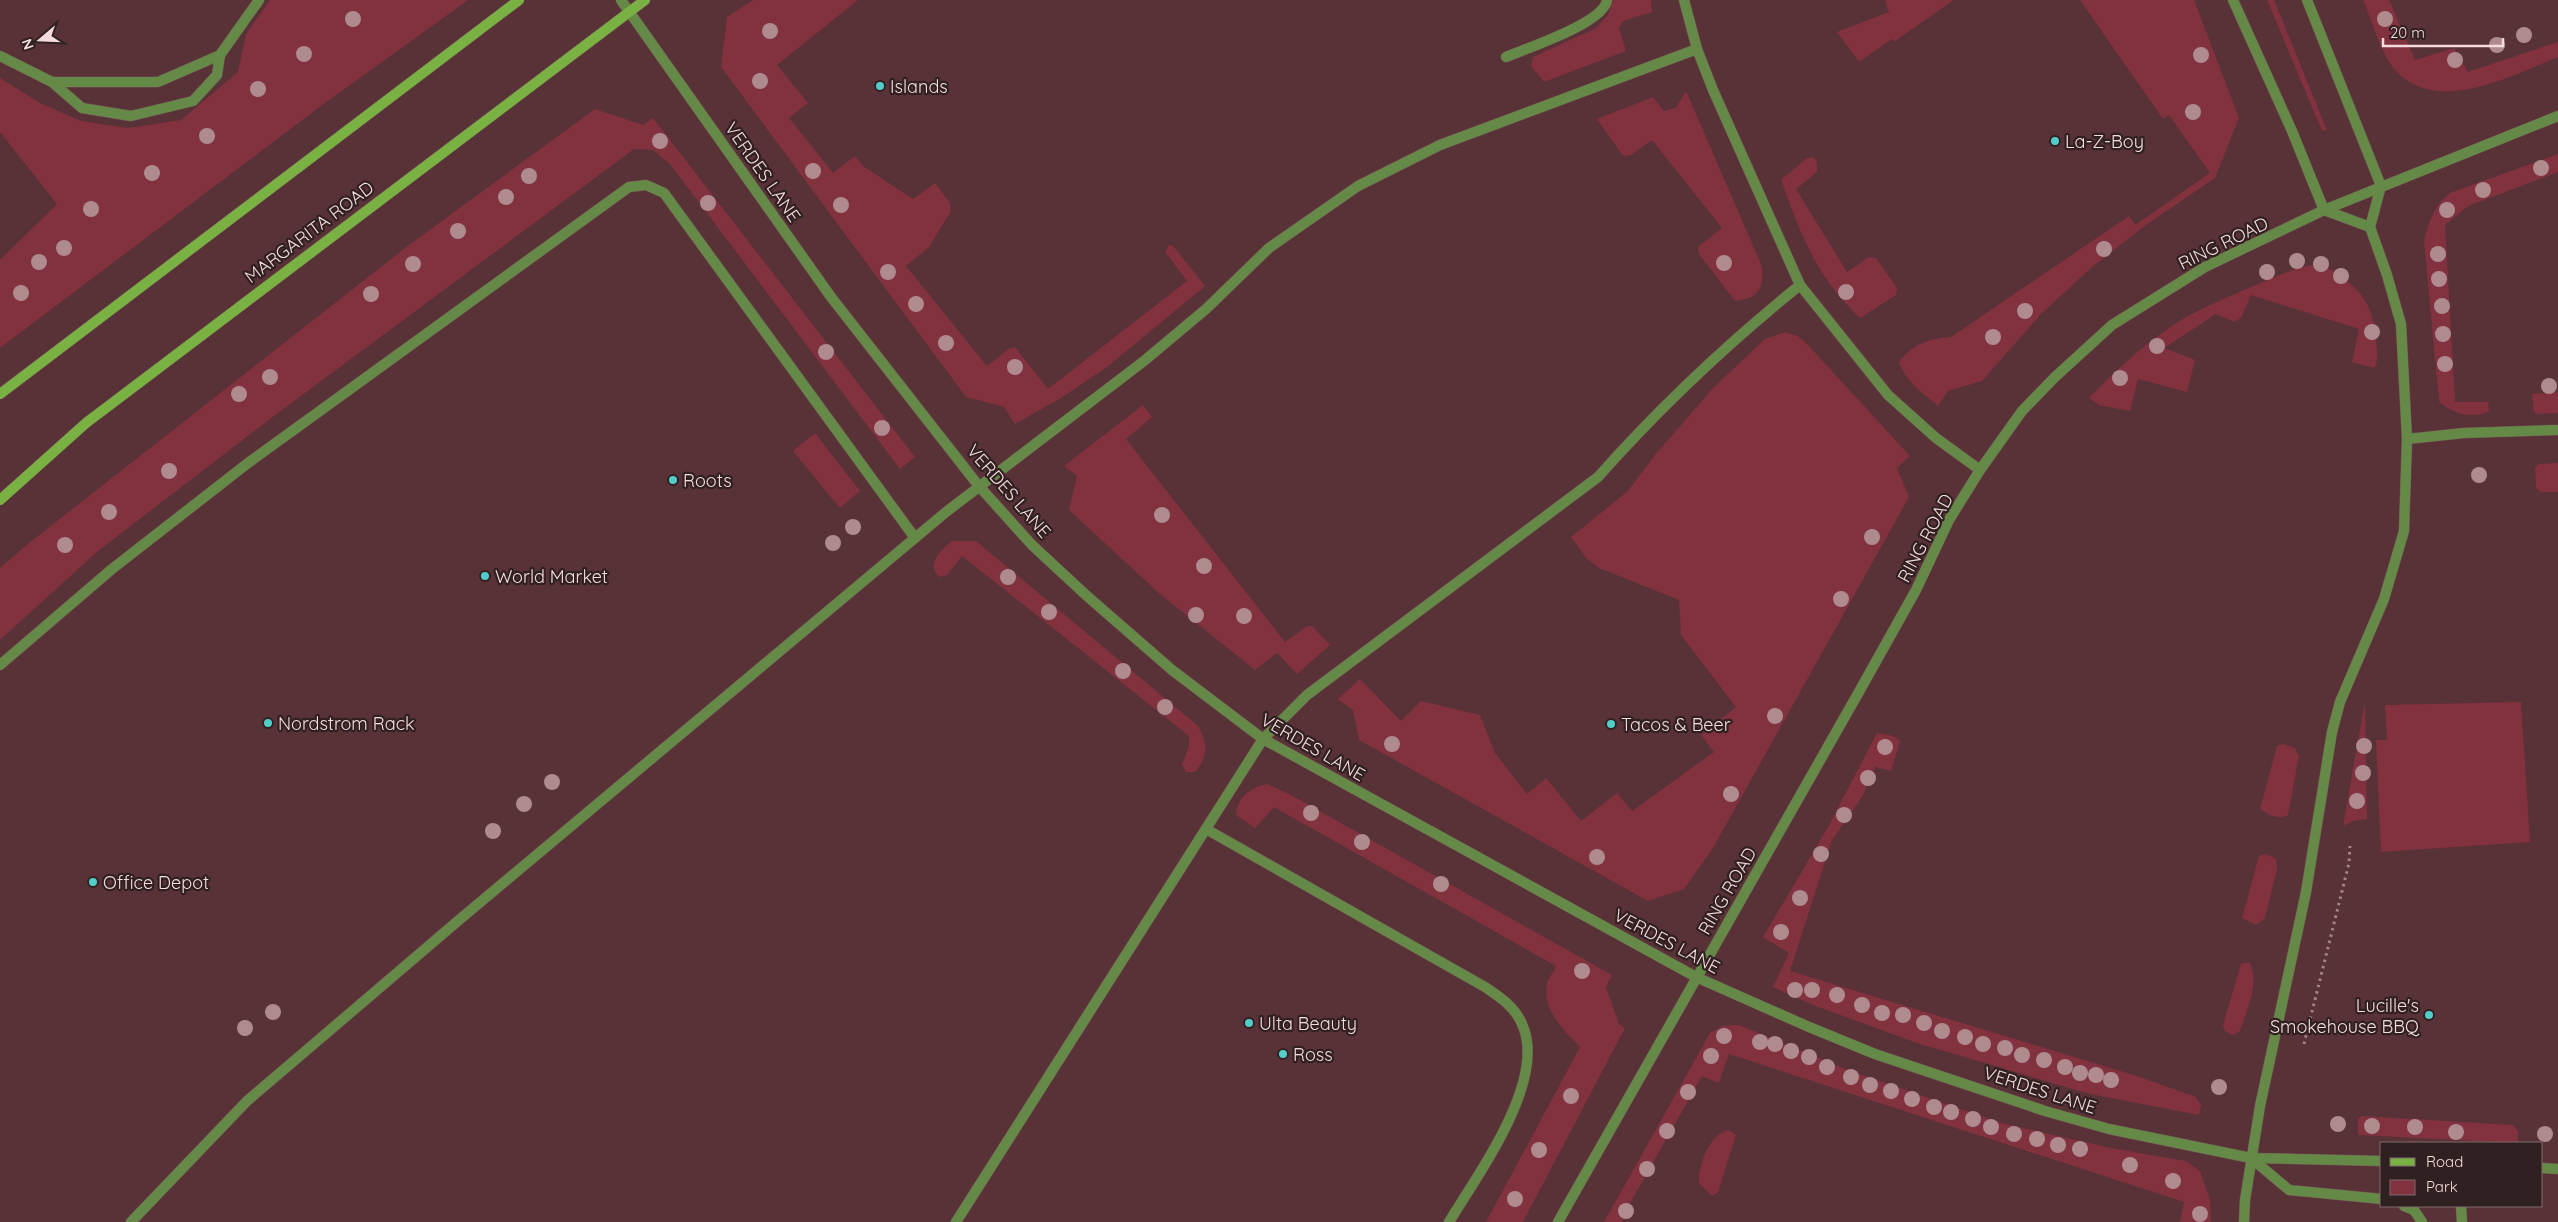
<svg xmlns="http://www.w3.org/2000/svg" width="2558" height="1222" font-family="Quicksand,sans-serif">
  <style>
    .green { fill: #82313f }
    .lines { fill: none; stroke-linecap: round; stroke-linejoin: round }
    .service-casing { stroke: #745055; stroke-width: 11 }
    .minor-casing { stroke: #745055; stroke-width: 11 }
    .tertiary-casing { stroke: #745055; stroke-width: 11 }
    .secondary-casing { stroke: #745055; stroke-width: 11 }
    .path { stroke: #a48488; stroke-width: 3; stroke-dasharray: 2.5 4; stroke-linecap: butt }
    .service { stroke: #658947; stroke-width: 10 }
    .minor { stroke: #658947; stroke-width: 10 }
    .tertiary { stroke: #658947; stroke-width: 10 }
    .secondary { stroke: #79b242; stroke-width: 10 }
    .tree { fill: #af8b8e }
    .poi-dot { fill: #53cdc9; stroke: #312022; stroke-width: 2 }
    .labels { text-anchor: middle; dominant-baseline: central; stroke-width: 4.5; stroke-linejoin: round; paint-order: stroke }
    .poi-label { font-size: 18px; fill: #f4dbdd; stroke: #312022; text-anchor: start }
    .street-label { font-size: 18px; fill: #f4dbdd; stroke: #312022 }
  </style>
  <rect width="100%" height="100%" fill="#583237"/>
  <!-- green -->
  <g class="green">
    <polygon points="270,0 468,0 321,106 0,348 0,260 57,204 0,132 0,78 40,103 81,121 128,128 181,120 238,72 246,34"/>
    <polygon points="753,0 858,0 777,65 808,103 789,118 833,173 855,156 863,166 913,199 935,183 950,203 951,211 929,247 906,266 987,366 1009,349 1015,347 1048,389 1187,281 1166,253 1168,245 1173,246 1205,286 1107,367 1061,398 1015,424 1004,407 966,397 721,67 727,17"/>
    <polygon points="1613,0 1651,0 1652,12 1623,21 1619,28 1626,51 1544,82 1531,66 1533,57 1596,28 1608,15"/>
    <polygon points="1885,0 1954,0 1895,41 1892,39 1859,62 1837,32 1889,12"/>
    <path d="M 2080,0 L 2194,0 L 2239,118 L 2215,178 L 2146,225 L 2093,266 L 2041,314 L 1982,381 L 1948,391 L 1938,406 C 1923,393 1906,382 1899,362 C 1914,343 1928,339 1951,337 L 2129,216 L 2135,225 L 2210,173 L 2169,115 L 2163,119 Z"/>
    <polygon points="2267,0 2274,0 2327,130 2322,131"/>
    <path d="M 2363,0 L 2389,0 L 2415,60 L 2454,48 L 2468,72 L 2558,42 L 2558,57 C 2513,75 2439,115 2397,72 C 2382,57 2372,20 2363,0 Z"/>
    <path d="M 1686,91 L 1761,264 C 1766,287 1759,298 1735,301 L 1699,254 L 1698,247 L 1722,228 L 1652,140 L 1631,155 L 1623,156 L 1597,119 L 1653,97 L 1664,111 L 1676,108 Z"/>
    <polygon points="595,109 643,125 653,118 915,457 900,469 670,164 653,150 634,149 278,413 98,551 0,640 0,568 29,543 409,245"/>
    <path d="M 2558,154 L 2558,172 L 2468,206 L 2445,225 L 2455,402 L 2488,402 L 2489,411 C 2473,420 2450,413 2439,401 L 2424,241 C 2429,220 2434,207 2450,193 Z"/>
    <path d="M 1813,157 L 1817,162 L 1817,172 L 1796,189 L 1847,272 L 1869,257 L 1876,258 L 1897,288 L 1896,295 L 1860,318 C 1815,275 1802,237 1781,180 L 1806,159 Z"/>
    <path d="M 2322,264 C 2357,287 2373,297 2376,342 C 2377,351 2379,360 2374,368 L 2352,362 L 2359,329 L 2251,295 L 2241,318 L 2234,322 L 2216,314 L 2164,348 L 2195,360 L 2187,392 L 2138,379 L 2130,411 L 2099,405 L 2089,398 C 2113,373 2140,348 2169,328 C 2193,311 2224,299 2251,287 C 2275,277 2296,266 2322,264 Z"/>
    <polygon points="1785,332 1798,336 1808,345 1910,456 1897,468 1909,497 1713,848 1684,889 1648,901 1359,740 1353,710 1338,699 1360,679 1401,721 1421,701 1480,715 1495,753 1527,794 1546,778 1581,821 1617,793 1632,811 1714,752 1701,735 1736,707 1681,635 1679,600 1599,568 1587,559 1571,537 1628,491 1654,456 1714,387 1765,339"/>
    <polygon points="2558,392 2558,413 2538,414 2534,412 2532,394"/>
    <polygon points="1143,405 1152,417 1126,439 1285,642 1307,626 1312,626 1330,645 1297,674 1277,653 1255,670 1160,594 1069,510 1077,476 1064,466"/>
    <polygon points="815,433 860,491 840,508 793,451"/>
    <polygon points="2558,463 2558,492 2541,492 2536,488 2535,467 2539,464"/>
    <path d="M 952,541 L 976,541 L 1197,725 C 1208,742 1209,756 1195,772 L 1186,772 L 1182,765 L 1189,746 L 1189,736 L 962,556 L 947,575 L 940,577 C 924,565 942,549 952,541 Z"/>
    <polygon points="2365,701 2367,819 2353,821 2343,826"/>
    <polygon points="2521,702 2530,842 2381,852 2376,740 2387,740 2385,705"/>
    <polygon points="1877,733 1893,736 1900,741 1891,771 1875,767 1862,797 1832,840 1790,971 2134,1075 2196,1097 2201,1105 2199,1115 2090,1094 1917,1043 1813,1005 1773,987 1789,953 1763,937 1827,829"/>
    <path d="M 2283,744 L 2295,748 L 2299,756 L 2288,815 C 2278,820 2269,815 2260,809 L 2277,746 Z"/>
    <path d="M 1267,784 L 1289,794 L 1612,975 L 1606,987 L 1619,1024 L 1625,1028 L 1523,1222 L 1486,1222 L 1580,1047 C 1565,1032 1541,1008 1547,984 C 1548,978 1554,972 1556,966 L 1274,807 L 1255,828 L 1236,815 C 1237,797 1250,788 1267,784 Z"/>
    <polygon points="2266,854 2276,859 2277,869 2265,918 2256,925 2242,918 2259,856"/>
    <path d="M 2249,962 C 2261,981 2246,1012 2240,1031 L 2233,1035 L 2225,1031 L 2223,1025 L 2241,964 Z"/>
    <polygon points="1739,1025 1845,1069 2001,1123 2111,1148 2186,1161 2200,1171 2210,1200 2211,1222 2180,1222 2184,1202 1729,1054 1719,1083 1702,1076 1626,1210 1622,1222 1604,1222 1710,1033 1722,1026"/>
    <polygon points="2362,1116 2513,1125 2518,1132 2518,1143 2358,1135 2358,1119"/>
    <path d="M 1728,1130 L 1736,1135 L 1718,1192 L 1712,1196 L 1699,1183 C 1698,1165 1709,1135 1728,1130 Z"/>
  </g>
  <g class="lines">
    <defs>
      <g id="service">
        <polyline points="1684,0 1697,49 1713,90 1800,285 1888,395 1936,438 1980,470"/>
        <polyline points="0,56 52,82 158,82 220,55 259,0"/>
        <path d="M 1506,57 C 1527,48 1604,23 1607,0"/>
        <polyline points="52,82 82,108 131,116 193,101 217,75 220,55"/>
        <polyline points="2324,210 2370,227"/>
        <polyline points="2407,439 2464,433 2558,430"/>
        <polyline points="0,665 112,569 248,463 629,187 646,185 664,193 915,538"/>
        <path d="M 1206,829 L 1485,987 C 1500,997 1515,1007 1522,1024 C 1548,1080 1478,1174 1449,1222"/>
        <polyline points="2251,1158 2289,1190 2382,1199"/>
        <polyline points="2404,1206 2414,1210 2422,1222"/>
        <polyline points="2461,1206 2462,1222"/>
        <polyline points="131,1222 247,1101 459,920 946,512 1144,361 1206,309 1269,248 1358,186 1440,145 1697,49"/>
        <path d="M 956,1222 L 1263,739 L 1307,695 L 1598,477 C 1660,407 1727,344 1800,285"/>
        <polyline points="2244,1222 2245,1200 2260,1106 2306,892 2332,732 2340,702 2384,599 2404,531 2407,439 2401,324 2387,275 2370,227 2381,186"/>
      </g>
      <g id="minor">
        <polyline points="1696,977 1809,1027 1875,1054 2045,1111 2109,1129 2251,1158 2382,1161"/>
        <polyline points="2542,1168 2558,1169"/>
      </g>
      <g id="tertiary">
        <polyline points="621,0 831,297 978,485 1032,545 1087,596 1172,670 1263,739 1696,977"/>
        <polyline points="2233,0 2292,131 2324,210"/>
        <polyline points="2307,0 2381,186"/>
        <polyline points="1558,1222 1860,690 1916,590 1949,520 1980,470 2022,411 2055,377 2112,325 2205,267 2324,210 2558,116"/>
      </g>
      <g id="secondary">
        <polyline points="0,394 519,0"/>
        <polyline points="0,500 86,423 645,0"/>
      </g>
    </defs>
    <!-- service casing -->
    <use href="#service" class="service-casing"/>
    <!-- minor casing -->
    <use href="#minor" class="minor-casing"/>
    <!-- tertiary casing -->
    <use href="#tertiary" class="tertiary-casing"/>
    <!-- secondary casing -->
    <use href="#secondary" class="secondary-casing"/>
    <!-- path -->
    <polyline class="path" points="2304,1044 2349,863 2350,846"/>
    <!-- service -->
    <use href="#service" class="service"/>
    <!-- minor -->
    <use href="#minor" class="minor"/>
    <!-- tertiary -->
    <use href="#tertiary" class="tertiary"/>
    <!-- secondary -->
    <use href="#secondary" class="secondary"/>
  </g>
  <!-- trees -->
  <g class="tree">
    <circle cx="353" cy="19" r="8"/>
    <circle cx="2385" cy="19" r="8"/>
    <circle cx="770" cy="31" r="8"/>
    <circle cx="2524" cy="35" r="8"/>
    <circle cx="2497" cy="45" r="8"/>
    <circle cx="304" cy="54" r="8"/>
    <circle cx="2201" cy="55" r="8"/>
    <circle cx="2455" cy="60" r="8"/>
    <circle cx="760" cy="81" r="8"/>
    <circle cx="258" cy="89" r="8"/>
    <circle cx="2193" cy="112" r="8"/>
    <circle cx="207" cy="136" r="8"/>
    <circle cx="660" cy="141" r="8"/>
    <circle cx="2541" cy="168" r="8"/>
    <circle cx="813" cy="171" r="8"/>
    <circle cx="152" cy="173" r="8"/>
    <circle cx="529" cy="176" r="8"/>
    <circle cx="2483" cy="190" r="8"/>
    <circle cx="506" cy="197" r="8"/>
    <circle cx="708" cy="203" r="8"/>
    <circle cx="841" cy="205" r="8"/>
    <circle cx="91" cy="209" r="8"/>
    <circle cx="2447" cy="210" r="8"/>
    <circle cx="458" cy="231" r="8"/>
    <circle cx="64" cy="248" r="8"/>
    <circle cx="2104" cy="249" r="8"/>
    <circle cx="2438" cy="254" r="8"/>
    <circle cx="2297" cy="261" r="8"/>
    <circle cx="39" cy="262" r="8"/>
    <circle cx="1724" cy="263" r="8"/>
    <circle cx="413" cy="264" r="8"/>
    <circle cx="2321" cy="264" r="8"/>
    <circle cx="888" cy="272" r="8"/>
    <circle cx="2267" cy="272" r="8"/>
    <circle cx="2341" cy="276" r="8"/>
    <circle cx="2439" cy="279" r="8"/>
    <circle cx="1846" cy="292" r="8"/>
    <circle cx="21" cy="293" r="8"/>
    <circle cx="371" cy="294" r="8"/>
    <circle cx="916" cy="304" r="8"/>
    <circle cx="2442" cy="306" r="8"/>
    <circle cx="2025" cy="311" r="8"/>
    <circle cx="2372" cy="332" r="8"/>
    <circle cx="2443" cy="334" r="8"/>
    <circle cx="1993" cy="337" r="8"/>
    <circle cx="946" cy="343" r="8"/>
    <circle cx="2157" cy="346" r="8"/>
    <circle cx="826" cy="352" r="8"/>
    <circle cx="2445" cy="364" r="8"/>
    <circle cx="1015" cy="367" r="8"/>
    <circle cx="270" cy="377" r="8"/>
    <circle cx="2120" cy="378" r="8"/>
    <circle cx="2549" cy="386" r="8"/>
    <circle cx="239" cy="394" r="8"/>
    <circle cx="882" cy="428" r="8"/>
    <circle cx="169" cy="471" r="8"/>
    <circle cx="2479" cy="475" r="8"/>
    <circle cx="109" cy="512" r="8"/>
    <circle cx="1162" cy="515" r="8"/>
    <circle cx="853" cy="527" r="8"/>
    <circle cx="1872" cy="537" r="8"/>
    <circle cx="833" cy="543" r="8"/>
    <circle cx="65" cy="545" r="8"/>
    <circle cx="1204" cy="566" r="8"/>
    <circle cx="1008" cy="577" r="8"/>
    <circle cx="1841" cy="599" r="8"/>
    <circle cx="1049" cy="612" r="8"/>
    <circle cx="1196" cy="615" r="8"/>
    <circle cx="1244" cy="616" r="8"/>
    <circle cx="1123" cy="671" r="8"/>
    <circle cx="1165" cy="707" r="8"/>
    <circle cx="1775" cy="716" r="8"/>
    <circle cx="1392" cy="744" r="8"/>
    <circle cx="2364" cy="746" r="8"/>
    <circle cx="1885" cy="747" r="8"/>
    <circle cx="2363" cy="773" r="8"/>
    <circle cx="1868" cy="778" r="8"/>
    <circle cx="552" cy="782" r="8"/>
    <circle cx="1731" cy="794" r="8"/>
    <circle cx="2357" cy="801" r="8"/>
    <circle cx="524" cy="804" r="8"/>
    <circle cx="1311" cy="813" r="8"/>
    <circle cx="1844" cy="815" r="8"/>
    <circle cx="493" cy="831" r="8"/>
    <circle cx="1362" cy="842" r="8"/>
    <circle cx="1821" cy="854" r="8"/>
    <circle cx="1597" cy="857" r="8"/>
    <circle cx="1441" cy="884" r="8"/>
    <circle cx="1800" cy="898" r="8"/>
    <circle cx="1781" cy="932" r="8"/>
    <circle cx="1582" cy="971" r="8"/>
    <circle cx="1795" cy="990" r="8"/>
    <circle cx="1812" cy="990" r="8"/>
    <circle cx="1837" cy="995" r="8"/>
    <circle cx="1862" cy="1005" r="8"/>
    <circle cx="273" cy="1012" r="8"/>
    <circle cx="1882" cy="1013" r="8"/>
    <circle cx="1903" cy="1015" r="8"/>
    <circle cx="1924" cy="1023" r="8"/>
    <circle cx="245" cy="1028" r="8"/>
    <circle cx="1942" cy="1031" r="8"/>
    <circle cx="1724" cy="1036" r="8"/>
    <circle cx="1965" cy="1037" r="8"/>
    <circle cx="1760" cy="1042" r="8"/>
    <circle cx="1775" cy="1044" r="8"/>
    <circle cx="1983" cy="1044" r="8"/>
    <circle cx="2005" cy="1048" r="8"/>
    <circle cx="1791" cy="1051" r="8"/>
    <circle cx="2022" cy="1055" r="8"/>
    <circle cx="1711" cy="1056" r="8"/>
    <circle cx="1809" cy="1057" r="8"/>
    <circle cx="2044" cy="1060" r="8"/>
    <circle cx="1827" cy="1067" r="8"/>
    <circle cx="2065" cy="1067" r="8"/>
    <circle cx="2080" cy="1073" r="8"/>
    <circle cx="2096" cy="1075" r="8"/>
    <circle cx="1851" cy="1077" r="8"/>
    <circle cx="2111" cy="1080" r="8"/>
    <circle cx="1870" cy="1085" r="8"/>
    <circle cx="2219" cy="1087" r="8"/>
    <circle cx="1891" cy="1091" r="8"/>
    <circle cx="1688" cy="1092" r="8"/>
    <circle cx="1571" cy="1096" r="8"/>
    <circle cx="1912" cy="1099" r="8"/>
    <circle cx="1934" cy="1107" r="8"/>
    <circle cx="1951" cy="1112" r="8"/>
    <circle cx="1973" cy="1119" r="8"/>
    <circle cx="2338" cy="1124" r="8"/>
    <circle cx="2372" cy="1126" r="8"/>
    <circle cx="1991" cy="1127" r="8"/>
    <circle cx="2415" cy="1127" r="8"/>
    <circle cx="1667" cy="1131" r="8"/>
    <circle cx="2456" cy="1132" r="8"/>
    <circle cx="2014" cy="1134" r="8"/>
    <circle cx="2545" cy="1134" r="8"/>
    <circle cx="2037" cy="1139" r="8"/>
    <circle cx="2058" cy="1145" r="8"/>
    <circle cx="2080" cy="1149" r="8"/>
    <circle cx="1539" cy="1150" r="8"/>
    <circle cx="2130" cy="1165" r="8"/>
    <circle cx="1647" cy="1169" r="8"/>
    <circle cx="2173" cy="1181" r="8"/>
    <circle cx="1515" cy="1199" r="8"/>
    <circle cx="1626" cy="1211" r="8"/>
    <circle cx="2200" cy="1214" r="8"/>
  </g>
  <!-- markers -->
  <g class="poi-dot">
    <circle cx="880" cy="86" r="5"/>
    <circle cx="2055" cy="141" r="5"/>
    <circle cx="673" cy="480" r="5"/>
    <circle cx="485" cy="576" r="5"/>
    <circle cx="268" cy="723" r="5"/>
    <circle cx="1611" cy="724" r="5"/>
    <circle cx="93" cy="882" r="5"/>
    <circle cx="2429" cy="1015" r="5"/>
    <circle cx="1249" cy="1023" r="5"/>
    <circle cx="1283" cy="1054" r="5"/>
  </g>
  <g class="labels">
    <!-- poi labels -->
    <g class="poi-label">
      <text x="890" y="86">Islands</text>
      <text x="2065" y="141">La-Z-Boy</text>
      <text x="683" y="480">Roots</text>
      <text x="495" y="576">World Market</text>
      <text x="278" y="723">Nordstrom Rack</text>
      <text x="1621" y="724">Tacos &amp; Beer</text>
      <text x="103" y="882">Office Depot</text>
      <text x="2419" y="1005" text-anchor="end">Lucille's<tspan x="2419" dy="21">Smokehouse BBQ</tspan></text>
      <text x="1259" y="1023">Ulta Beauty</text>
      <text x="1293" y="1054">Ross</text>
    </g>
    <!-- street labels -->
    <g class="street-label">
      <text transform="translate(763 172) rotate(55)">VERDES LANE</text>
      <text transform="translate(309 232) rotate(-37)">MARGARITA ROAD</text>
      <text transform="translate(2223 243) rotate(-26)">RING ROAD</text>
      <text transform="translate(1009 491) rotate(49)">VERDES LANE</text>
      <text transform="translate(1925 538) rotate(-62)">RING ROAD</text>
      <text transform="translate(1313 747) rotate(30)">VERDES LANE</text>
      <text transform="translate(1727 891) rotate(-60)">RING ROAD</text>
      <text transform="translate(1667 941) rotate(28)">VERDES LANE</text>
      <text transform="translate(2040 1090) rotate(18)">VERDES LANE</text>
    </g>
  </g>
  <!-- legend -->
  <rect x="2380" y="1142" width="162" height="65" fill="#312022" stroke="#7f6b6d"/>
  <rect x="2390" y="1158" width="25" height="8" fill="#79b242" stroke="#7f6b6d"/>
  <text x="2426" y="1167" font-size="15" fill="#f4dbdd">Road</text>
  <rect x="2390" y="1180" width="25" height="15" fill="#82313f" stroke="#7f6b6d"/>
  <text x="2426" y="1192" font-size="15" fill="#f4dbdd">Park</text>
  <!-- north arrow -->
  <g transform="translate(40 40) rotate(251)" stroke="#312022" stroke-width="4" paint-order="stroke">
  <path d="M0-4L9 19L0 12L-9 19Z" fill="#f4dbdd"/>
  <text y="-8" font-size="14" font-weight="bold" text-anchor="middle" fill="#f4dbdd">N</text>
  </g>
  <!-- scale -->
  <path d="M2383 38v8h120v-8" fill="none" stroke="#f4dbdd" stroke-width="2.5"/>
  <text x="2390" y="38" font-size="15" fill="#f4dbdd" stroke="#312022" stroke-width="4" paint-order="stroke">20 m</text>
</svg>
